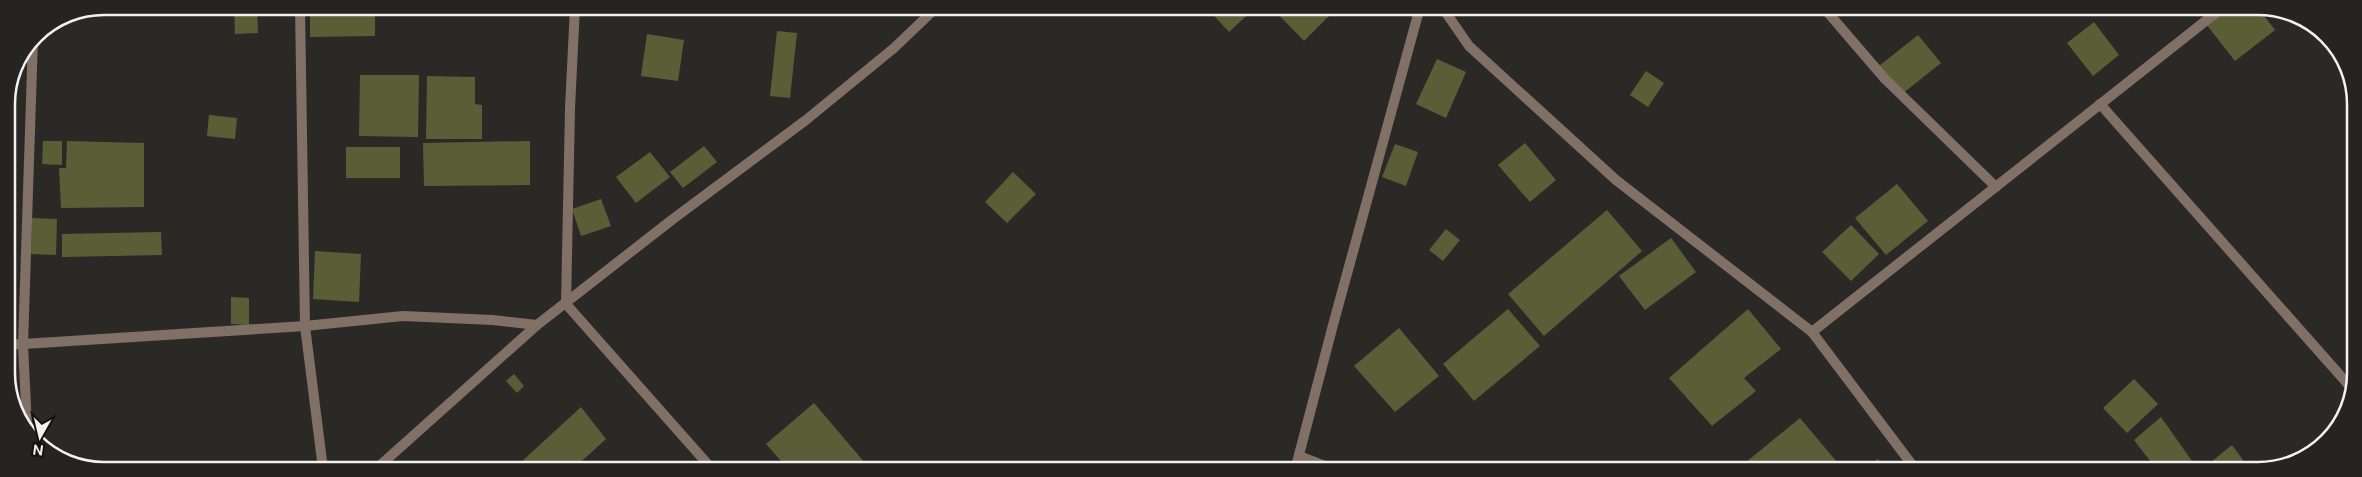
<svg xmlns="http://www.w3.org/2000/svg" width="2362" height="477" font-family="'Public Sans',sans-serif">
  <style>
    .building { fill: #5b5d37 }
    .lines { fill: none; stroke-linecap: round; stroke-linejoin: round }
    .minor { stroke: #807065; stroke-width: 10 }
    .rim { fill: none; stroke: #f3f2f0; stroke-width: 2.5 }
  </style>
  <rect width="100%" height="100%" fill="#2b2926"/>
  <!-- building -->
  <g class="building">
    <polygon points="234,6 257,6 258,33 235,34"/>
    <polygon points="342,6 395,6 407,7 407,9 342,8"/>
    <polygon points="1206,7 1256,7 1229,32"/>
    <polygon points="1274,7 1327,7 1332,13 1304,41 1273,9"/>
    <polygon points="2227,8 2258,8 2275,30 2235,61 2206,24"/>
    <polygon points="310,14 375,14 375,36 310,37"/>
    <polygon points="2094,22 2119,55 2093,76 2067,43"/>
    <polygon points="777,31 797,33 790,98 770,96"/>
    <polygon points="647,34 684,40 678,81 641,76"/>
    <polygon points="1918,35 1941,63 1902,94 1879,66"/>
    <polygon points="1437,59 1466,72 1446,118 1416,104"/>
    <polygon points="1646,71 1664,83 1648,107 1630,95"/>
    <polygon points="360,75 419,75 418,137 359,136"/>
    <polygon points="427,76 475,77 475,104 482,105 482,139 426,139"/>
    <polygon points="209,115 237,118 235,139 207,136"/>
    <polygon points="43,141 62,141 62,165 42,164"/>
    <polygon points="67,141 144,143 144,207 61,208 59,168 66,168"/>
    <polygon points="530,141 530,185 424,186 423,143"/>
    <polygon points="1525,143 1556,180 1530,202 1498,165"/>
    <polygon points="1395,144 1418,152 1406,186 1382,177"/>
    <polygon points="704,146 717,162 683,188 670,172"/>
    <rect x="346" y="147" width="54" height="31"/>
    <polygon points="650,152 670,177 636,203 616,177"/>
    <polygon points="1013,172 1036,194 1007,223 985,202"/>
    <polygon points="1897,184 1928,221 1886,255 1855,218"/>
    <polygon points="601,199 611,226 581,236 572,209"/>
    <polygon points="1607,210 1642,251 1544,336 1508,294"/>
    <polygon points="32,218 57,219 56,255 31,254"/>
    <polygon points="1851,225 1879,254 1851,281 1822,252"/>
    <polygon points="1446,229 1460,240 1443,261 1429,250"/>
    <polygon points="161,232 162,255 62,257 62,234"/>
    <polygon points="1671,238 1696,272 1645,310 1619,276"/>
    <polygon points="315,251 361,254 359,302 313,299"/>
    <polygon points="231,297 249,298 249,325 231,324"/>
    <polygon points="1508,309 1540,346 1474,401 1443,364"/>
    <polygon points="1748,309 1781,349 1744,378 1756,391 1712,426 1669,378"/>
    <polygon points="1399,328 1439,376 1395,412 1354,366"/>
    <polygon points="514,374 524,386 517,393 506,381"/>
    <polygon points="2134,379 2158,404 2127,433 2103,408"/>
    <polygon points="814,403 871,470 788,469 766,444"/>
    <polygon points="581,407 606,439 573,469 527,469 520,463"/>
    <polygon points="2161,417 2199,471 2157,470 2134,440"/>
    <polygon points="1800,418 1842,468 1840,470 1742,470 1740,467"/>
    <polygon points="2232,445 2251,471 2200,471"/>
    <polygon points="1878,459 1886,470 1862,470"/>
  </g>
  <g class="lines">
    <!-- minor -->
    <g class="minor">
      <polyline points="300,6 305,326 323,469"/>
      <polyline points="575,7 570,108 566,304 712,469"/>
      <polyline points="1442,7 1469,46 1616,180 1812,332 1916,470"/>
      <polyline points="1824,8 1885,79 1996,187"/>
      <polyline points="2100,104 2354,391"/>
      <polyline points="1812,332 2222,8"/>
      <polyline points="8,345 305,326 403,316 493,320 537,325"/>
      <polyline points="27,427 23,345 33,38"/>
      <polyline points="1299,456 1335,470"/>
      <polyline points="376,469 537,325 673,219 806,120 894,48 937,7"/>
      <polyline points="1295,470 1333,325 1420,7"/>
    </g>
  </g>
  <!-- crop -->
  <path d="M0 0H2362V477H0ZM104 15H2258A89 89 0 0 1 2347 104V373A89 89 0 0 1 2258 462H104A89 89 0 0 1 15 373V104A89 89 0 0 1 104 15Z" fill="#252423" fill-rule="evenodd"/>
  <path class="rim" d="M104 15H2258A89 89 0 0 1 2347 104V373A89 89 0 0 1 2258 462H104A89 89 0 0 1 15 373V104A89 89 0 0 1 104 15Z"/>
  <!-- north arrow -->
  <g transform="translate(40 437) rotate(188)" stroke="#131211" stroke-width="4" paint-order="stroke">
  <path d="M0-4L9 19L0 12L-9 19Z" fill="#f3f2f0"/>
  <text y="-8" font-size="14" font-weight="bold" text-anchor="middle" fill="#f3f2f0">N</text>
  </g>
</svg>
